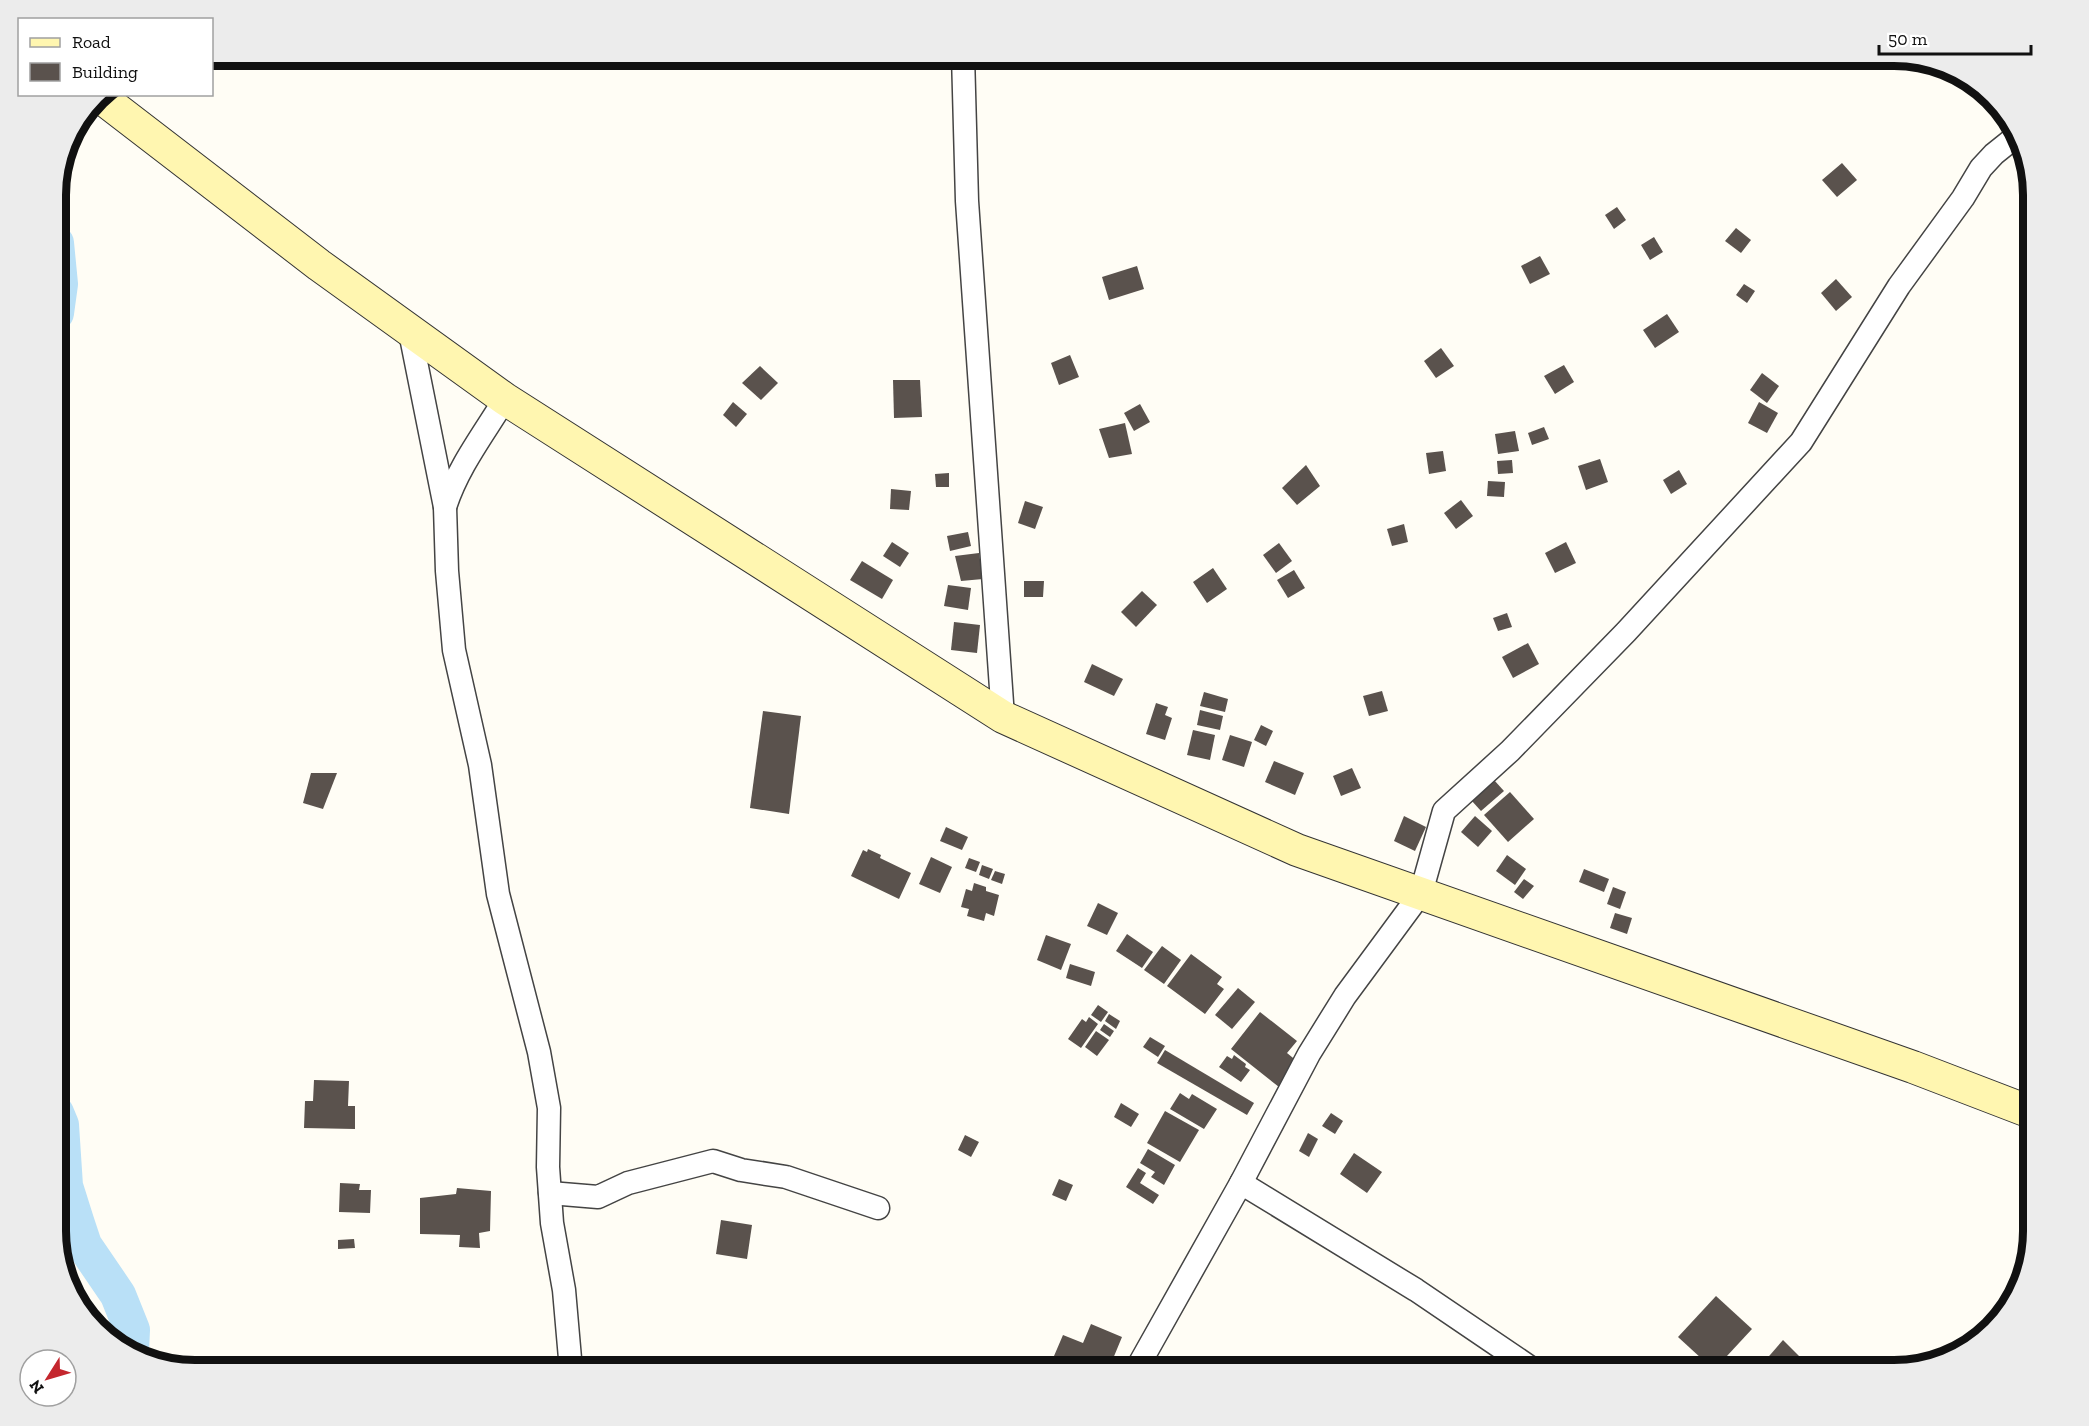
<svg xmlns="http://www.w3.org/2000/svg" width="2089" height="1426" font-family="'Zilla Slab',serif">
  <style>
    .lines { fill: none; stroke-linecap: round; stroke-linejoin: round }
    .river { stroke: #b9e0f7; stroke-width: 36 }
    .building { fill: #5a524d }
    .street-casing { stroke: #444; stroke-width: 25 }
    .secondary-casing { stroke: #333; stroke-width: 34 }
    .street { stroke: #fff; stroke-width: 22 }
    .secondary { stroke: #fff6b0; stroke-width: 32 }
    .rim { fill: none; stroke: #111; stroke-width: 8 }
  </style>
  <rect width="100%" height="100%" fill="#fffdf5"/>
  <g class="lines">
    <!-- river -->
    <g class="river">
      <polyline points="56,243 60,284 56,313"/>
      <polyline points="56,1113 61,1125 65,1186 76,1221 84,1245 118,1295 132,1330 131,1351"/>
    </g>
  </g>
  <!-- building -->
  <g class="building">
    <polygon points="1842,163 1857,180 1837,197 1822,180"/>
    <polygon points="1617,207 1626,220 1614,229 1605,215"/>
    <polygon points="1736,228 1751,240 1741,253 1725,241"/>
    <polygon points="1654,237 1663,252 1650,260 1641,245"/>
    <polygon points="1540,256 1550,274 1530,284 1521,266"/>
    <polygon points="1137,266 1144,289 1109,300 1102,277"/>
    <polygon points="1836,279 1852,297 1836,311 1821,293"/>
    <polygon points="1744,284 1755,291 1747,303 1736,295"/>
    <polygon points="1667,314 1679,332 1655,348 1643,330"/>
    <polygon points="1441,348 1454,366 1436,378 1424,361"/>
    <polygon points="1070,355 1079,377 1059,385 1051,363"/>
    <polygon points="1564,365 1574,382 1555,394 1544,376"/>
    <polygon points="760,366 778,383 761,400 742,383"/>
    <polygon points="1762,373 1779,386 1767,403 1750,390"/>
    <polygon points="893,380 920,380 922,417 894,418"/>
    <polygon points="733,402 747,414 736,427 723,415"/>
    <polygon points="1759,402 1778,413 1767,433 1748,423"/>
    <polygon points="1140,404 1150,422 1134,431 1124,413"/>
    <polygon points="1125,423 1132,454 1109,458 1099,429"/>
    <polygon points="1544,427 1549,439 1532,445 1528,433"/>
    <polygon points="1515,431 1519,451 1498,454 1495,434"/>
    <polygon points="1443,451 1446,471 1429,474 1426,453"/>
    <polygon points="1600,459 1608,482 1586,490 1578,466"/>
    <polygon points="1512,460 1513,473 1498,474 1497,461"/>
    <polygon points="1306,465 1320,486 1297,505 1282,488"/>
    <polygon points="1679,470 1687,484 1671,494 1663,480"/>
    <polygon points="949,473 949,487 936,487 935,474"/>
    <polygon points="1488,481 1505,482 1504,497 1487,496"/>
    <polygon points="891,489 911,491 909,510 890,509"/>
    <polygon points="1461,500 1473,516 1456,529 1444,513"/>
    <polygon points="1025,501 1043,507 1035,529 1018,523"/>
    <polygon points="1404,524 1408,542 1392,546 1387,529"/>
    <polygon points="968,532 971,546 950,551 947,536"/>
    <polygon points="892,542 909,553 900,567 883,556"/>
    <polygon points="1566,542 1576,563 1555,573 1545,553"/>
    <polygon points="1279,543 1292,561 1276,573 1263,555"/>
    <polygon points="979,553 983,579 961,581 955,556"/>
    <polygon points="862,561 893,580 882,599 850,580"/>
    <polygon points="1213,568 1227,589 1207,603 1193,582"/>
    <polygon points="1294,570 1305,588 1288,598 1277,580"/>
    <polygon points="1024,581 1044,581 1043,597 1024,597"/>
    <polygon points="948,585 971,588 968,610 944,606"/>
    <polygon points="1142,591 1157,605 1136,627 1121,612"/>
    <polygon points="1507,613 1512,627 1498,631 1493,618"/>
    <polygon points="954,622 980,625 977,653 951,650"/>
    <polygon points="1528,643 1539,664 1513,678 1502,657"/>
    <polygon points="1092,664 1123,679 1114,696 1084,682"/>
    <polygon points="1382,691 1388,711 1369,716 1363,696"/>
    <polygon points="1204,692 1228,699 1225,712 1200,706"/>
    <polygon points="1156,703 1168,707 1165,715 1172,718 1165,740 1146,734"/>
    <polygon points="1200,710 1223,716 1220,730 1197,725"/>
    <polygon points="763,711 801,716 789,814 750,808"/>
    <polygon points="1261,725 1273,731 1266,746 1254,740"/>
    <polygon points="1193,730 1215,735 1210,760 1187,755"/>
    <polygon points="1230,735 1252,742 1244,767 1222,760"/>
    <polygon points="1274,761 1304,773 1295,795 1265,782"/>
    <polygon points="1352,768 1361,788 1341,796 1333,776"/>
    <polygon points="311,773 337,773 323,809 303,803"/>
    <polygon points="1494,780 1504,791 1481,811 1471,800"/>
    <polygon points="1510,792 1534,819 1508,842 1484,815"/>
    <polygon points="1404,816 1426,827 1415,851 1394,841"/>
    <polygon points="1475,816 1492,831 1478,847 1461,832"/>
    <polygon points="946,827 968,837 962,850 940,841"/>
    <polygon points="868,849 881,855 880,858 911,873 899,899 851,876 863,850 867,852"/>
    <polygon points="1507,855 1526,869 1515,885 1496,871"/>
    <polygon points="931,857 952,867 940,893 919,884"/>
    <polygon points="969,858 980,862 976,872 965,868"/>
    <polygon points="982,865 993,869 989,879 979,875"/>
    <polygon points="1584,869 1609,879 1604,892 1579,882"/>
    <polygon points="995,871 1005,874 1002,884 991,880"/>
    <polygon points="1524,879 1534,886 1523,899 1514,892"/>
    <polygon points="974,883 986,887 986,891 999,895 994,916 986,913 984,921 967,916 969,909 961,907 966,889 972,891"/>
    <polygon points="1613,887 1626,892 1620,909 1607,904"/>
    <polygon points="1098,903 1118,913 1107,935 1087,926"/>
    <polygon points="1615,913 1632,918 1627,934 1610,928"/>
    <polygon points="1127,934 1153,952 1142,968 1116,951"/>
    <polygon points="1046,935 1071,944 1061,970 1037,960"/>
    <polygon points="1162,946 1181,960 1164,984 1144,970"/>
    <polygon points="1191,954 1222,977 1217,984 1224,989 1205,1014 1167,986"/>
    <polygon points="1070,964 1095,972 1091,986 1066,978"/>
    <polygon points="1238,988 1255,1002 1232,1029 1215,1015"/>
    <polygon points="1098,1005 1108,1012 1101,1022 1091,1015"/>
    <polygon points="1260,1012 1297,1041 1287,1053 1298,1062 1279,1087 1231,1049"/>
    <polygon points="1109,1014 1120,1021 1116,1029 1105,1021"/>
    <polygon points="1089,1017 1098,1024 1081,1048 1068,1039 1082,1019 1086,1022"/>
    <polygon points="1104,1024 1114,1031 1110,1037 1100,1030"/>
    <polygon points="1096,1031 1109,1040 1097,1056 1085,1047"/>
    <polygon points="1150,1037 1165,1046 1158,1057 1143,1047"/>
    <polygon points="1165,1050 1254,1103 1247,1115 1157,1063"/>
    <polygon points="1234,1055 1246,1064 1245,1067 1250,1070 1241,1082 1219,1067 1227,1056 1232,1059"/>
    <polygon points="314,1080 349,1081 348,1106 355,1106 355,1129 304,1128 305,1101 313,1101"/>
    <polygon points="1180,1093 1189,1099 1192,1094 1217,1109 1204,1129 1170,1109"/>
    <polygon points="1121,1103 1139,1114 1131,1127 1114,1117"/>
    <polygon points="1165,1111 1199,1130 1180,1162 1147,1143"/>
    <polygon points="1331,1113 1343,1121 1335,1134 1322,1126"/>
    <polygon points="1308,1133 1318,1139 1309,1157 1299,1151"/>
    <polygon points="965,1135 979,1142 971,1157 958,1150"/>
    <polygon points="1148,1149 1175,1165 1164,1185 1151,1177 1155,1172 1140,1163"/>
    <polygon points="1354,1153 1382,1172 1367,1193 1340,1174"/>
    <polygon points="1138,1168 1146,1173 1140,1183 1159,1195 1153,1204 1126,1187"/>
    <polygon points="1059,1179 1073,1185 1066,1201 1052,1195"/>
    <polygon points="340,1183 360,1184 359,1190 371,1190 370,1213 339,1212"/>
    <polygon points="457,1188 491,1191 490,1231 479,1233 480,1248 459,1247 460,1235 420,1234 420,1198 456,1194"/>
    <polygon points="721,1220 752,1225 747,1259 716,1254"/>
    <polygon points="354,1239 355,1248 338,1249 338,1240"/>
    <polygon points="1716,1296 1752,1329 1714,1370 1678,1337"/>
    <polygon points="1091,1324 1122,1337 1110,1366 1085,1356 1081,1365 1094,1370 1070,1370 1073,1364 1054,1356 1063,1335 1083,1343"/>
    <polygon points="1783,1340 1813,1370 1757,1370"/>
  </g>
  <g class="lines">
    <defs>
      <g id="street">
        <polyline points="963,55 967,201 1003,717"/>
        <polyline points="410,332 445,507 447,571 454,650 480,765 498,894 539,1052 549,1108 548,1167 552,1223 564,1290 571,1370"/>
        <path d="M 445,507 C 458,467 483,435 505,399"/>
        <polyline points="1241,1183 1416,1290 1534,1370"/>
        <polyline points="550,1193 598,1197 628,1183 713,1161 741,1170 786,1177 878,1208"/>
        <polyline points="1136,1370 1241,1183 1309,1054 1345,996 1421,893 1444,811 1510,751 1626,632 1801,442 1899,286 1963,198 1981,168 1994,154 2009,142 2020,136"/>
      </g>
      <polyline id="secondary" points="98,95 319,265 505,399 1003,717 1297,850 1913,1067 2033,1113"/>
    </defs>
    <!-- street casing -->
    <use href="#street" class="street-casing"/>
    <!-- secondary casing -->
    <use href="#secondary" class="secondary-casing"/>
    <!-- street -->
    <use href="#street" class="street"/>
    <!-- secondary -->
    <use href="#secondary" class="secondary"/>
  </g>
  <!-- crop -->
  <path d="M0 0H2089V1426H0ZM195 66H1894A129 129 0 0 1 2023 195V1231A129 129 0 0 1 1894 1360H195A129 129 0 0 1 66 1231V195A129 129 0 0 1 195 66Z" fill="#ececec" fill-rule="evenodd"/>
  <path class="rim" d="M195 66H1894A129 129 0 0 1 2023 195V1231A129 129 0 0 1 1894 1360H195A129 129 0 0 1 66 1231V195A129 129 0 0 1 195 66Z"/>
  <!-- legend -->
  <rect x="18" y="18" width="195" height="78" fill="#ffffff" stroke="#a0a0a0" stroke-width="1.5"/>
  <rect x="30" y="38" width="30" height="9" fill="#fff6b0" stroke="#a0a0a0" stroke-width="1.5"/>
  <text x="72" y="48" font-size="18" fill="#111111">Road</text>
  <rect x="30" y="63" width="30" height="18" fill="#5a524d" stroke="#a0a0a0" stroke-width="1.5"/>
  <text x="72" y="78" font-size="18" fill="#111111">Building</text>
  <!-- north arrow -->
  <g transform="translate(48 1378) rotate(233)"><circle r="28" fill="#ffffff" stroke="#a0a0a0" stroke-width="1.5"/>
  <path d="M0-4.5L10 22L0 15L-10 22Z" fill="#c4262e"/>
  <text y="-9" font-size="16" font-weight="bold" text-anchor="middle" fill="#111111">N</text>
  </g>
  <!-- scale -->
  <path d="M1879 45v9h152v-9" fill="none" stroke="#111111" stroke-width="3"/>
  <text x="1888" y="45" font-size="18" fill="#111111" stroke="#ffffff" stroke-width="4.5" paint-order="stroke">50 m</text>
</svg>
